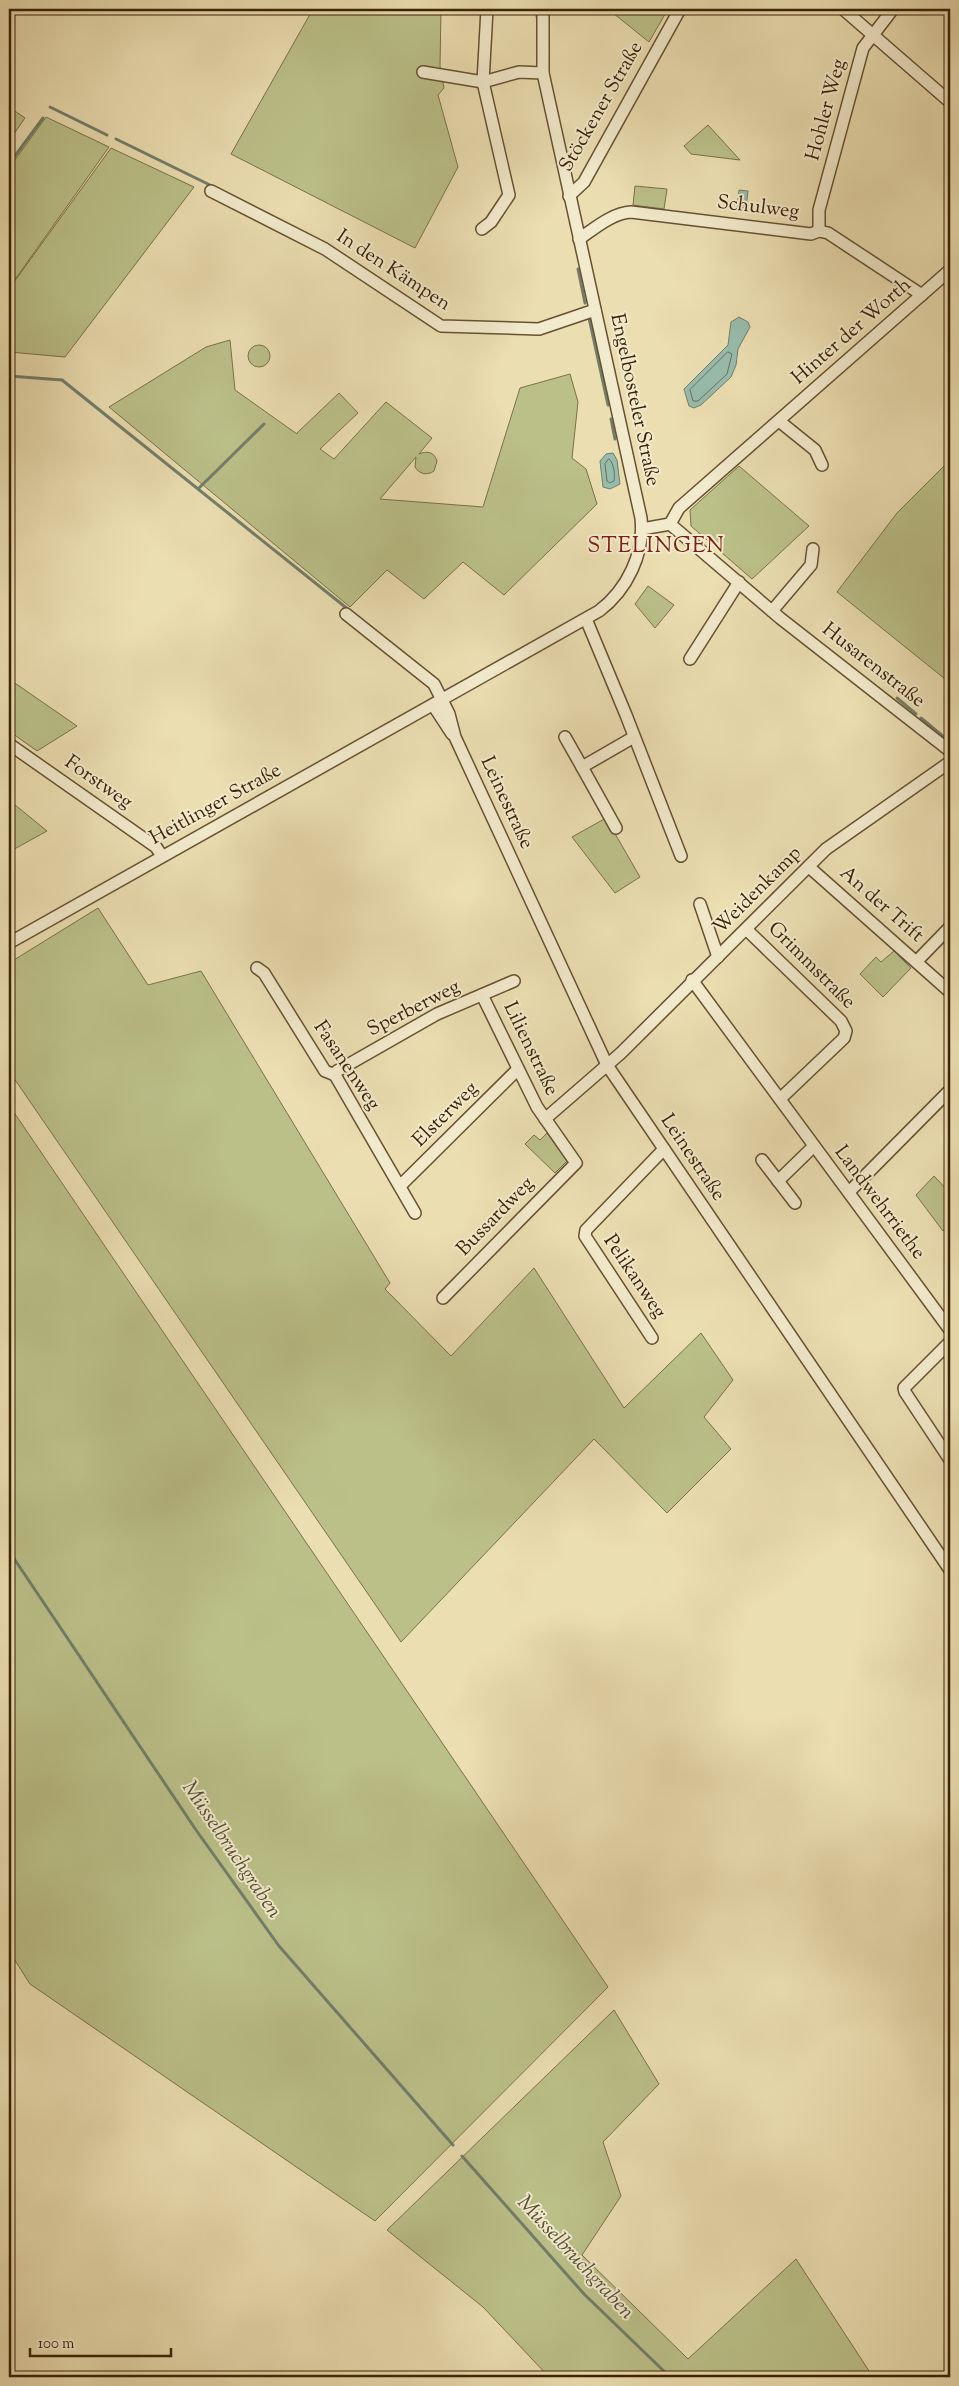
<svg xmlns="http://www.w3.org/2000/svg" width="959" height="2386" font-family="'Sorts Mill Goudy',serif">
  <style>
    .green { fill: #bbc089; stroke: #7a7148 }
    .water { fill: #98bcac; stroke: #727e6a }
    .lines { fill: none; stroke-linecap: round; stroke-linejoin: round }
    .shore { stroke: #696f59; stroke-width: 1 }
    .stream { stroke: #727e6a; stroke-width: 3 }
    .minor-casing { stroke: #665131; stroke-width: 14 }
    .minor { stroke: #f2eacc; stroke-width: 11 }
    .labels { text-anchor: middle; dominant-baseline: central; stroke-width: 4; stroke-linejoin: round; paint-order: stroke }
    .street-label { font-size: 20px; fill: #3a2206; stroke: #f2eacc }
    .water-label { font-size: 21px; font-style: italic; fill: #565038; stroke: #f2eacc }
    .quarter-label { font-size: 22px; letter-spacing: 1px; fill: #7a1f14; stroke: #f2eacc }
  </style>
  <rect width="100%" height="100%" fill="#ebdeb1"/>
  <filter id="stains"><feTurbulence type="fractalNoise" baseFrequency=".004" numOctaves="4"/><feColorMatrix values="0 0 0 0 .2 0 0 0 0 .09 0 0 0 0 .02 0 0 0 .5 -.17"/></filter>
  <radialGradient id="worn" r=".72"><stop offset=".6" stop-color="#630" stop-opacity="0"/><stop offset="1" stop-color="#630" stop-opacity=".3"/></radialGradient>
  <!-- green -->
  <g class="green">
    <polygon points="313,9 441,9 440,66 444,88 438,95 458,167 415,248 231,154"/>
    <polygon points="608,9 668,9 649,42"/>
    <polygon points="9,107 25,118 9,141"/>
    <polygon points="46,117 109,147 9,288 9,168"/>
    <polygon points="708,125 740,160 691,154 684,146"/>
    <polygon points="111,148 194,187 65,357 9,352 9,289"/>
    <polygon points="635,186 667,189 664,209 633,205"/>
    <path d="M 230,340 L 235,390 L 297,434 L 297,433 L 339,393 L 358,413 L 320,449 L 334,459 L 386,402 L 432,438 L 419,454 C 426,451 434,451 437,461 L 434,471 C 427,476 419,474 415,467 L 416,457 L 380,499 L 483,507 L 520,388 L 570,374 L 578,402 L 572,458 L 586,469 L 597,504 L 504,595 L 463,562 L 424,599 L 387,570 L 350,607 L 109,407 L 206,347 Z"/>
    <circle cx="259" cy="356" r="11"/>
    <polygon points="947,463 950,466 950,683 837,592 897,513"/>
    <polygon points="739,466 809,526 752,579 691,526 690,510"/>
    <polygon points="648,586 674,605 655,628 635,604"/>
    <polygon points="9,679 77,726 37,751 9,731"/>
    <polygon points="9,800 47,831 9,852"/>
    <polygon points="606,818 640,877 615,893 572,837"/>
    <polygon points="98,908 148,985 201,971 390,1283 385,1289 451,1356 534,1268 624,1408 701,1333 733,1380 704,1417 731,1449 667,1513 594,1439 401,1642 9,1071 9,963"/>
    <polygon points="894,951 911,968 883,997 860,974 876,957 881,962"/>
    <polygon points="9,1105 608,1987 375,2221 30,1984 9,1951"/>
    <polygon points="547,1133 567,1161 555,1173 525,1144 534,1135 540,1140"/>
    <polygon points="934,1176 950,1193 950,1223 943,1231 916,1195"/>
    <polygon points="614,2010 659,2084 603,2142 621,2196 582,2255 688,2359 796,2259 873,2377 549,2377 483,2307 387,2230"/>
  </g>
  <!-- water -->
  <g class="water">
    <polygon points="739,190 748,191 746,208 737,207"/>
    <polygon points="739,317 748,322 750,327 738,349 736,365 731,377 701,405 694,408 689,406 684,389 728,345 731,322"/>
    <polygon points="613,453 617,460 620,484 610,489 603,487 600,461 606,454"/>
  </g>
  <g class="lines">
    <!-- shore -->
    <g class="shore">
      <polygon points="728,352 732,354 727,374 698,401 693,401 690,390"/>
      <path d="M 609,459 C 614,463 615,475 614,481 L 610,483 L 607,481 L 605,464 Z"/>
    </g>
    <!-- stream -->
    <g class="stream">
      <polyline points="537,17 538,9"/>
      <polyline points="50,107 107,135"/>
      <polyline points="116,139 212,186"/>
      <polyline points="9,164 43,118"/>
      <polyline points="578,269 585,303"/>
      <polyline points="589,318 608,405"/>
      <polyline points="9,376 62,380 349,610"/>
      <polyline points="611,419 615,439"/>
      <polyline points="199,488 264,424"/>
      <polyline points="897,698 916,714"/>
      <polyline points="921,718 950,742"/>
      <polyline points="9,1551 196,1830 279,1946 453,2145"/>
      <polyline points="462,2156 584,2294 670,2377"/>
    </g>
    <defs>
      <g id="minor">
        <polyline points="843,9 950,102"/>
        <polyline points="423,72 483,82 519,72 543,73"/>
        <polyline points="211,191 325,249 441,326 539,329 595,310"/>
        <polyline points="569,196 584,182 680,9"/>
        <polyline points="482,229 491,222 509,195 483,82 487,9"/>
        <polyline points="819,231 819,210 863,48 893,9"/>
        <path d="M 579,239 C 594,229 612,213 631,212 L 811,234 L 819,231 L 828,233 L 922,295"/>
        <polyline points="779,421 815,450 822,465"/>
        <polyline points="670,524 780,618 950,751"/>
        <polyline points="642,529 670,524 679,508 950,270"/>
        <polyline points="772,611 811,565 813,549"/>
        <polyline points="346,614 434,684 449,714 455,737 607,1065 950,1570"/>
        <polyline points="586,619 626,715 681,856"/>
        <polyline points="690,659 739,582"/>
        <polyline points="433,705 452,734"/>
        <polyline points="565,737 582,767"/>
        <polyline points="9,744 156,847 162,856"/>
        <polyline points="616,828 582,767 634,737"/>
        <polyline points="809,867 950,992"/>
        <polyline points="700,904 718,957"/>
        <polyline points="747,930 841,1021 846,1031 844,1038 780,1099"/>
        <path d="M 9,943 L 599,611 C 627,590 645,553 641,518 L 543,73 L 543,9"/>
        <polyline points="917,961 950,927"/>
        <polyline points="257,968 264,973 325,1071 335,1075"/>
        <polyline points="692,980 950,1330"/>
        <polyline points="335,1075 337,1071 437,1014 514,981"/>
        <polyline points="335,1075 415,1213"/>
        <polyline points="545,1119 621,1053 826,849 950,762"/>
        <polyline points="762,1160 795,1203"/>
        <polyline points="778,1181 814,1146"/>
        <polyline points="400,1186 518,1069"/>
        <polyline points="849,1192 950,1090"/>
        <polyline points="443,1298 576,1163 537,1107 482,995"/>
        <polyline points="652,1338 585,1236 586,1230 664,1149"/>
        <polyline points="950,1342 904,1388 905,1392 950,1460"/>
      </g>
    </defs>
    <!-- minor casing -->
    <use href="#minor" class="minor-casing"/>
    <!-- minor -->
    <use href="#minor" class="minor"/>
  </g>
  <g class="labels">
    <!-- street labels -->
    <g class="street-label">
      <text transform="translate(602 107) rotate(-60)">Stöckener Straße</text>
      <text transform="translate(827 110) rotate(-75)">Hohler Weg</text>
      <text transform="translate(758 208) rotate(7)">Schulweg</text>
      <text transform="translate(393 271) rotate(33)">In den Kämpen</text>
      <text transform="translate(852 332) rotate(-41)">Hinter der Worth</text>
      <text transform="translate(634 400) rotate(78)">Engelbosteler Straße</text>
      <text transform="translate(873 666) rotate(38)">Husarenstraße</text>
      <text transform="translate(98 783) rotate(35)">Forstweg</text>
      <text transform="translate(506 803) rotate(65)">Leinestraße</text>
      <text transform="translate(216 805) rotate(-29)">Heitlinger Straße</text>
      <text transform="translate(758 891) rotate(-45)">Weidenkamp</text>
      <text transform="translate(881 905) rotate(41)">An der Trift</text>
      <text transform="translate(811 966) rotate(45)">Grimmstraße</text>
      <text transform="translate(414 1009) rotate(-27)">Sperberweg</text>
      <text transform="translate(530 1049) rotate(64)">Lilienstraße</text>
      <text transform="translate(346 1066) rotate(56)">Fasanenweg</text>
      <text transform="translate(446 1115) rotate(-45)">Elsterweg</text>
      <text transform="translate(692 1158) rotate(56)">Leinestraße</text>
      <text transform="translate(879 1203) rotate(53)">Landwehrriethe</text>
      <text transform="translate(496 1217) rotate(-46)">Bussardweg</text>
      <text transform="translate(634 1277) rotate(56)">Pelikanweg</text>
    </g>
    <!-- water labels -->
    <g class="water-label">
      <text transform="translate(231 1850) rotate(56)">Müsselbruchgraben</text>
      <text transform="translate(575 2258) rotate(47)">Müsselbruchgraben</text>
    </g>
    <!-- quarter labels -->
    <g class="quarter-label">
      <text x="656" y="547">STELINGEN</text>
    </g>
  </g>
  <!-- margin -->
  <rect width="959" height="2386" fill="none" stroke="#ebdeb1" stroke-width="30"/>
  <rect x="10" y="10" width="939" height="2366" fill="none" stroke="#3a2206" stroke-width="2.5"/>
  <rect x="15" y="15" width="929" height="2356" fill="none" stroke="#3a2206"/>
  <!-- scale -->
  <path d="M30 2348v8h141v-8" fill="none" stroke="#3a2206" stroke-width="2.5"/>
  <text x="38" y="2348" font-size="15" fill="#3a2206" stroke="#f2eacc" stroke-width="4" paint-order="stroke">100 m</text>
  <rect width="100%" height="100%" filter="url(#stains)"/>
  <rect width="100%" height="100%" fill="url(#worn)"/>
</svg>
